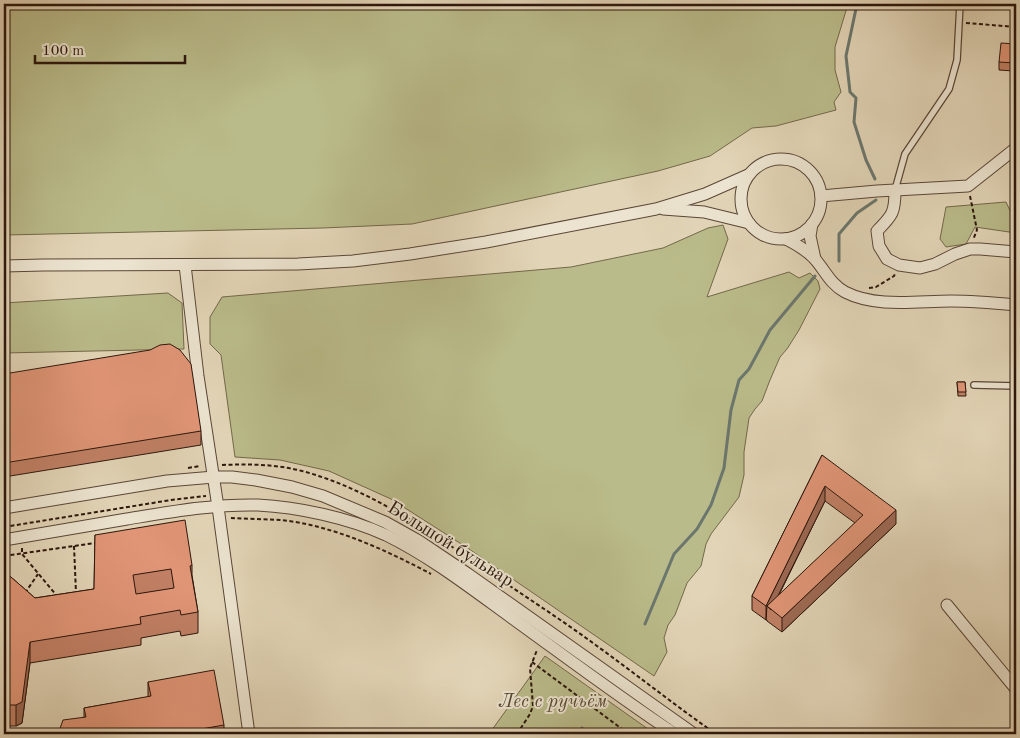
<svg xmlns="http://www.w3.org/2000/svg" width="1020" height="738" font-family="'Old Standard TT',serif">
  <style>
    .green { fill: #babb8a; stroke: #73684b }
    .lines { fill: none; stroke-linecap: round; stroke-linejoin: round }
    .stream { stroke: #6b776e; stroke-width: 3 }
    .service-casing { stroke: #5a4637; stroke-width: 8 }
    .minor-casing { stroke: #5a4637; stroke-width: 13 }
    .path { stroke: #2c160c; stroke-width: 2; stroke-dasharray: 4 2.5; stroke-linecap: butt }
    .service { stroke: #ece4d0; stroke-width: 5.5 }
    .minor { stroke: #ece4d0; stroke-width: 11 }
    .wall { fill: #c18065; stroke: #2c160c; fill-rule: evenodd }
    .shaded-wall { fill: #9d6853; stroke: #2c160c }
    .building { fill: #e09576; stroke: #2c160c; fill-rule: evenodd }
    .labels { text-anchor: middle; dominant-baseline: central; stroke-width: 4; stroke-linejoin: round; paint-order: stroke }
    .street-label { font-size: 19px; fill: #2c160c; stroke: #ece4d0 }
    .park-label { font-size: 19px; font-style: italic; fill: #574832; stroke: #ece4d0 }
  </style>
  <rect width="100%" height="100%" fill="#e2d5b7"/>
  <filter id="stains"><feTurbulence type="fractalNoise" baseFrequency=".004" numOctaves="4"/><feColorMatrix values="0 0 0 0 .2 0 0 0 0 .09 0 0 0 0 .02 0 0 0 .5 -.17"/></filter>
  <radialGradient id="worn" r=".72"><stop offset=".6" stop-color="#630" stop-opacity="0"/><stop offset="1" stop-color="#630" stop-opacity=".3"/></radialGradient>
  <!-- green -->
  <g class="green">
    <polygon points="4,4 848,4 835,47 835,70 841,92 834,102 836,110 776,126 752,128 710,156 658,171 412,224 323,228 4,235"/>
    <polygon points="1006,202 1013,217 1016,216 1016,233 975,227 966,244 946,247 940,239 946,207"/>
    <polygon points="723,225 728,239 707,297 789,272 799,278 810,273 818,281 820,289 799,330 787,349 780,357 770,380 762,401 755,409 749,418 744,452 744,475 739,497 711,534 706,544 701,566 687,583 675,615 668,625 664,638 667,652 654,676 466,547 391,499 329,471 280,460 235,457 221,355 210,344 210,317 222,297 571,267 663,248 708,228"/>
    <polygon points="168,293 182,303 184,349 4,353 4,303"/>
    <polygon points="545,656 655,734 489,734"/>
  </g>
  <g class="lines">
    <!-- stream -->
    <g class="stream">
      <polyline points="857,4 846,56 850,92 856,98 854,122 866,160 875,179"/>
      <polyline points="839,261 839,234 857,213 876,200"/>
      <polyline points="645,624 674,554 697,529 711,505 724,468 731,410 739,380 749,369 770,330 815,276"/>
      <polyline points="577,734 582,728"/>
    </g>
    <defs>
      <g id="service">
        <polyline points="895,190 905,154 949,89 957,60 960,4"/>
        <polyline points="974,385 1016,386"/>
      </g>
      <g id="minor">
        <circle cx="781" cy="199" r="40"/>
        <path d="M 895,190 C 895,212 893,215 877,231 L 879,246 L 887,259 L 899,265 L 920,268 L 935,264 L 955,254 L 970,249 L 980,249 L 1016,252"/>
        <polyline points="821,196 877,191 968,186 1016,148"/>
        <polyline points="663,209 704,212 749,223"/>
        <polyline points="812,224 810,236 815,259"/>
        <path d="M 786,239 C 796,244 806,250 814,258 C 825,270 830,284 845,292 C 876,308 917,301 951,301 C 973,301 995,303 1016,305"/>
        <polyline points="185,265 198,376 218,507 249,734"/>
        <polyline points="4,266 43,265 298,264 353,261 410,254 486,242 656,209 705,194 748,175"/>
        <polyline points="4,508 167,481 214,477 232,477 256,480 292,487 323,496 385,522 419,541 468,574 694,734"/>
        <path d="M 4,540 C 45,533 86,526 127,519 C 170,512 214,504 258,505 C 298,507 349,518 386,535 C 431,557 472,589 512,618 C 566,657 619,697 675,734"/>
        <polyline points="947,605 1016,689"/>
      </g>
    </defs>
    <!-- service casing -->
    <use href="#service" class="service-casing"/>
    <!-- minor casing -->
    <use href="#minor" class="minor-casing"/>
    <!-- path -->
    <g class="path">
      <polyline points="966,23 1016,27"/>
      <polyline points="970,196 977,230 973,240"/>
      <polyline points="869,288 876,287 894,276 895,274"/>
      <path d="M 222,465 C 249,464 275,464 302,471 C 370,489 430,532 488,571 C 524,596 562,620 597,646 C 637,675 676,706 716,734"/>
      <polyline points="188,468 200,466"/>
      <polyline points="390,512 395,513 423,530"/>
      <path d="M 231,518 C 247,519 264,519 280,520 C 332,525 386,550 431,574"/>
      <polyline points="4,527 171,500 206,496"/>
      <polyline points="74,546 76,593"/>
      <polyline points="22,548 22,554 57,596"/>
      <polyline points="4,556 95,543"/>
      <polyline points="25,593 38,574"/>
      <polyline points="532,662 618,726 628,734"/>
      <polyline points="517,734 530,714 533,706 530,668 537,650"/>
    </g>
    <!-- service -->
    <use href="#service" class="service"/>
    <!-- minor -->
    <use href="#minor" class="minor"/>
  </g>
  <!-- wall -->
  <g class="wall">
    <polygon points="1015,51 1014,71 999,70 999,62"/>
    <polygon points="4,374 201,431 201,445 4,477"/>
    <polygon points="957,382 965,382 966,396 958,396"/>
    <path d="M 822,455 L 896,524 L 782,632 L 767,621 L 767,620 L 766,620 L 752,610 L 752,596 ZM 825,501 L 855,523 L 779,595 Z"/>
    <polygon points="95,535 192,565 192,575 198,612 198,633 181,636 180,631 141,638 141,645 30,663 22,723 16,726 4,726 4,571 35,598 94,589"/>
    <polygon points="148,682 224,725 224,734 58,734 84,717 84,708 148,697"/>
  </g>
  <!-- shaded-wall -->
  <g class="shaded-wall">
    <polygon points="825,486 825,501 771,610 767,606 766,620 766,606"/>
    <polygon points="896,510 896,524 782,632 782,618"/>
    <polygon points="30,642 30,663 22,723 16,726 16,705"/>
  </g>
  <!-- building -->
  <g class="building">
    <polygon points="1001,43 1015,44 1014,63 999,62"/>
    <polygon points="170,344 180,350 191,364 201,431 4,463 4,374 150,350 160,345"/>
    <polygon points="957,382 965,382 966,392 958,392"/>
    <polygon points="822,455 896,510 782,618 767,606 863,515 825,486 766,606 752,596"/>
    <path d="M 185,520 L 192,565 L 190,566 L 198,612 L 181,615 L 180,610 L 140,617 L 141,624 L 30,642 L 22,702 L 16,705 L 4,705 L 4,571 L 35,598 L 94,589 L 95,535 ZM 171,569 L 174,588 L 136,594 L 133,575 Z"/>
    <polygon points="214,670 224,725 173,734 58,734 63,720 86,717 84,708 151,696 148,682"/>
  </g>
  <g class="labels">
    <!-- street labels -->
    <g class="street-label">
      <text transform="translate(450 545) rotate(32)">Большой бульвар</text>
    </g>
    <!-- park labels -->
    <g class="park-label">
      <text x="553" y="702">Лес с ручьём</text>
    </g>
  </g>
  <!-- margin -->
  <rect width="1020" height="738" fill="none" stroke="#e2d5b7" stroke-width="20"/>
  <rect x="5" y="5" width="1010" height="728" fill="none" stroke="#2c160c" stroke-width="2.5"/>
  <rect x="10" y="10" width="1000" height="718" fill="none" stroke="#2c160c"/>
  <!-- scale -->
  <path d="M35 55v8h150v-8" fill="none" stroke="#2c160c" stroke-width="2.5"/>
  <text x="42" y="55" font-size="15" fill="#2c160c" stroke="#ece4d0" stroke-width="4" paint-order="stroke">100 m</text>
  <rect width="100%" height="100%" filter="url(#stains)"/>
  <rect width="100%" height="100%" fill="url(#worn)"/>
</svg>
